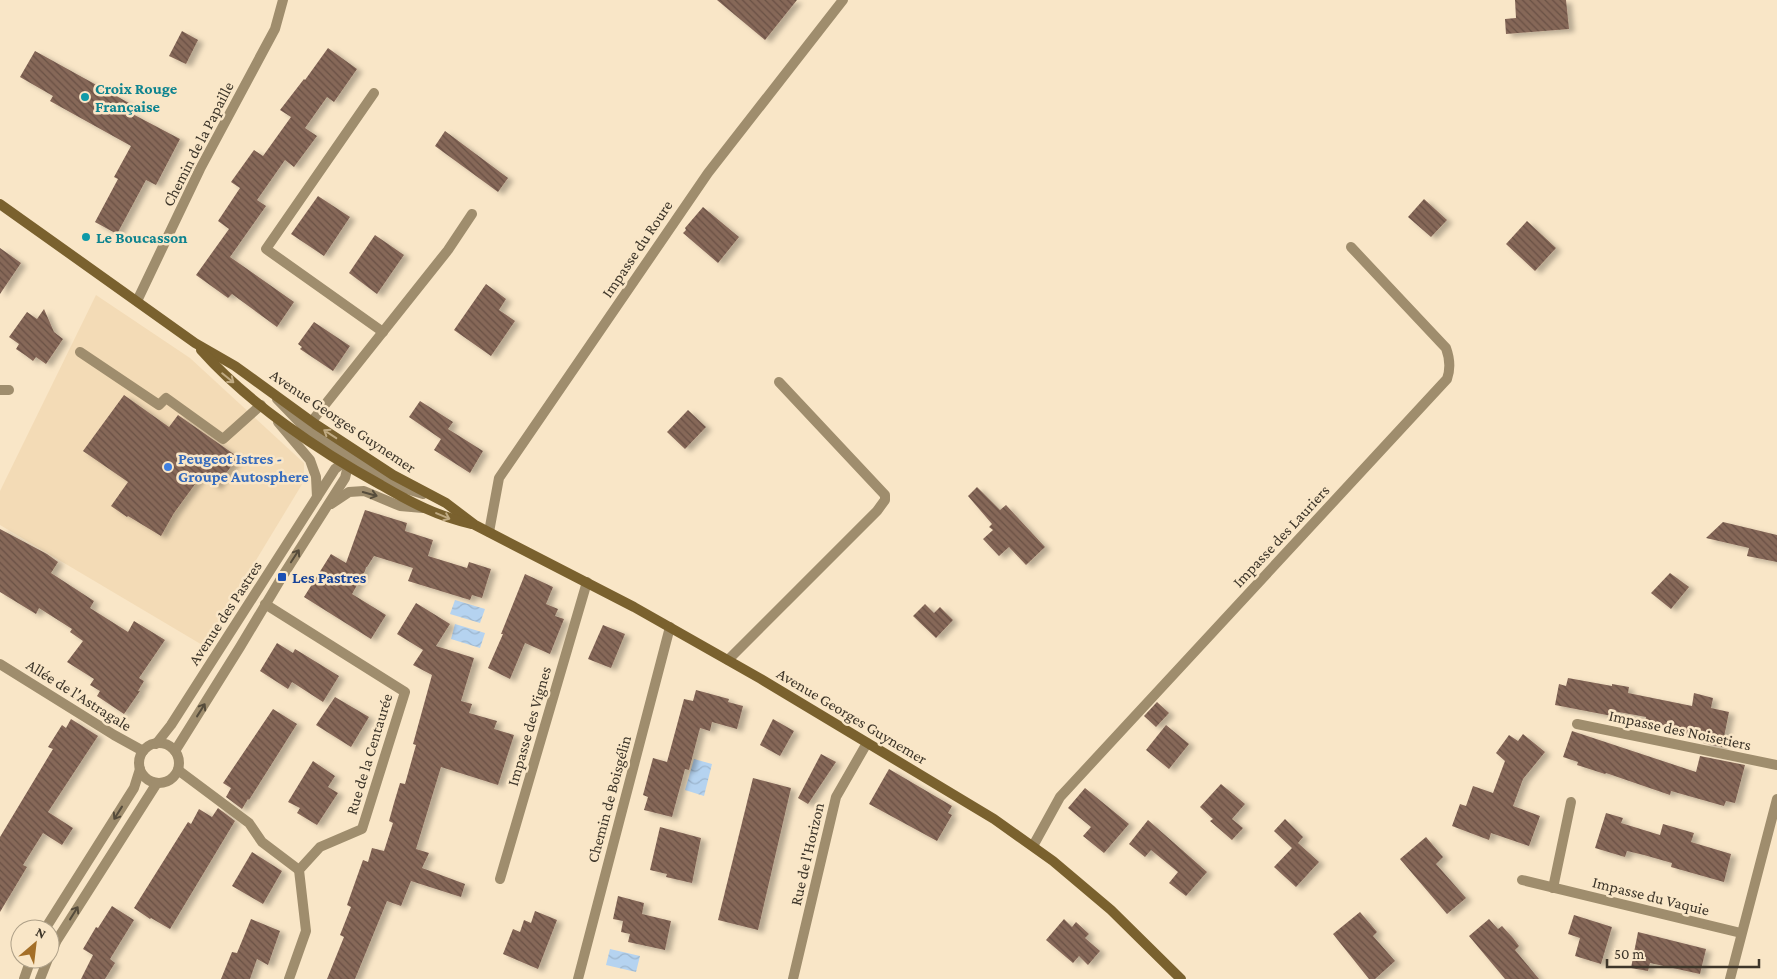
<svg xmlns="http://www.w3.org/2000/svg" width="1777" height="979" font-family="'Crimson Pro',serif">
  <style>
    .built { fill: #f3dbb6 }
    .water { fill: url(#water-waves) }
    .building { fill: url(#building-back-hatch); filter: url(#shadow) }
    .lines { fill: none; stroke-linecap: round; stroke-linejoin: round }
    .lane { stroke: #9f8d6d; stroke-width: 10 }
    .street { stroke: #9f8d6d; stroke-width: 10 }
    .secondary { stroke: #7a612e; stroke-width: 10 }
    .oneway { stroke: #c0aa82 }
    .oneway2 { stroke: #564c3b }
    .culture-dot { fill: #0f9aa8; stroke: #f9e6c7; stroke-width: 2 }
    .shop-dot { fill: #3f7fe0; stroke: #f9e6c7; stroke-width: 2 }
    .transit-dot { fill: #1a4fb4; stroke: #f9e6c7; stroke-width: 2 }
    .labels { text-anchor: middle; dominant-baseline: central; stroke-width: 5; stroke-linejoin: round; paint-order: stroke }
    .culture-label { font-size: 16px; font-weight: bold; fill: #0d838f; stroke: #f9e6c7; text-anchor: start }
    .street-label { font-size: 16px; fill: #3e362a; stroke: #f9e6c7 }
    .shop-label { font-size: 16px; font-weight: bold; fill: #366cbe; stroke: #f9e6c7; text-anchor: start }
    .transit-label { font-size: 16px; font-weight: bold; fill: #164399; stroke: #f9e6c7; text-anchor: start }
  </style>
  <defs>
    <pattern id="water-waves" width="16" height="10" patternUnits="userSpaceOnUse" patternTransform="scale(1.25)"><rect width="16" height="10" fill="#b5d3f0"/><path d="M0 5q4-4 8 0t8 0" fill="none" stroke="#9db6ce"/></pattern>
    <pattern id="building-back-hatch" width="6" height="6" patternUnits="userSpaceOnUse" patternTransform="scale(1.25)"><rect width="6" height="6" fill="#866758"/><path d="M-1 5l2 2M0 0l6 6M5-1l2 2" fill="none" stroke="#695145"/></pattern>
    <filter id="shadow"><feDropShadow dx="5.5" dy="3" stdDeviation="2.5" flood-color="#0004"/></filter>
  </defs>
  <rect width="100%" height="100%" fill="#f9e6c7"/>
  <!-- built -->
  <polygon class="built" points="96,295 190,358 304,463 304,481 204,646 0,525 0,491"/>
  <!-- water -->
  <g class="water">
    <polygon points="455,600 485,609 480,623 450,614"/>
    <polygon points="455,624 485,633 480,648 451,639"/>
    <polygon points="694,759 712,764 704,796 685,790"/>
    <polygon points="610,949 640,956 636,972 606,965"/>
  </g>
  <!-- building -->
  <g class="building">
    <polygon points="717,0 797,0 765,40"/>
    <polygon points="1515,0 1566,0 1569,29 1506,34 1505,19 1516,18"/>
    <polygon points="182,31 198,40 186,64 169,56"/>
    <polygon points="328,48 357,69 334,102 327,97 305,128 317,136 294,167 285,160 257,200 266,206 230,257 294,302 277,327 232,294 228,298 196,275 229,229 218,221 240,188 231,182 254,150 263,156 291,117 280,110 304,79 305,80"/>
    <polygon points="35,51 129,103 125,110 180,139 156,185 146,180 117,234 95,222 118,179 114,177 131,146 50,101 53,96 20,77"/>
    <polygon points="445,131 508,178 498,192 435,146"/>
    <polygon points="318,196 350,217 324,256 291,234"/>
    <polygon points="1424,199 1447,220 1431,237 1408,217"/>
    <polygon points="703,207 739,237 718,263 683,233 686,230 685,228"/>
    <polygon points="1527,221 1556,248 1535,271 1506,244"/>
    <polygon points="375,235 404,255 377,294 349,273"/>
    <polygon points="0,248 21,263 0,294"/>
    <polygon points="486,284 506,299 499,310 515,321 491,356 454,330"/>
    <polygon points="44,309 54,332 63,339 46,364 36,357 33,361 25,355 16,349 19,344 9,337 27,312 37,319"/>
    <polygon points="314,322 350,346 333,371 300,349 302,347 298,344"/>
    <polygon points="124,395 169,427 178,415 238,457 216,487 201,476 174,513 161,536 128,516 127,517 111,506 128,482 83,451"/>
    <polygon points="420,401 453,422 448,429 483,451 470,473 434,450 441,439 409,417"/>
    <polygon points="688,410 706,427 685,449 667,432"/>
    <polygon points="977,487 1000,510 1006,505 1045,547 1026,565 1009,547 999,556 983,539 993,530 989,527 992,524 968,496"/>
    <polygon points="365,510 407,523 405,531 433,540 428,556 467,568 469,562 491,569 482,598 472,595 470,600 408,581 413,568 374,556 367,567 366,567 365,571 352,594 386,615 371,639 304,597 331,554 346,563"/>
    <polygon points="1723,522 1777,535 1777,562 1747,556 1749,548 1706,538"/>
    <polygon points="0,529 47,554 58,562 51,573 94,601 90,608 128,632 134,621 165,640 139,678 144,681 138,691 140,691 124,714 97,696 100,691 90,685 94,679 67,662 83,641 70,632 72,629 39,608 36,614 0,592"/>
    <polygon points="1670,573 1689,587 1671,609 1651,593"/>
    <polygon points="525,574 553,587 546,604 558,609 555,616 564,619 550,654 525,643 510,679 488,668 503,634 501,634"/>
    <polygon points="416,603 450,624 436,646 474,658 461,701 472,704 469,713 497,721 494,729 514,735 498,785 441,767 416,849 429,853 422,868 465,884 461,897 411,881 401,906 387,901 355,979 327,979 344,937 340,935 351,907 347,905 363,860 368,862 372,848 384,851 393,823 389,821 394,803 400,783 405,784 416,745 413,744 432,675 413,665 423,650 397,634"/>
    <polygon points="925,604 934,613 940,607 953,620 936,638 913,616"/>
    <polygon points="603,625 625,634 611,668 588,659"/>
    <polygon points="277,643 293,653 295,649 339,676 323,702 292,682 288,689 260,671"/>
    <polygon points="1568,678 1612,686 1612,684 1629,687 1628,693 1692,706 1694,693 1713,698 1711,708 1729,712 1722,747 1703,743 1705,736 1663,728 1664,725 1645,722 1646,717 1613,711 1612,716 1555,705 1559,684 1566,686"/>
    <polygon points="696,690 729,699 728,702 743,706 737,729 712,722 710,731 700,728 689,770 685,769 672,817 644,810 648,797 643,795 653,758 667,762 684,699 693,701"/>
    <polygon points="335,697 369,717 351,747 316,725"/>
    <polygon points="1157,702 1169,713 1156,727 1144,716"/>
    <polygon points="273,709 297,724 249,800 248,799 242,809 226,797 231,788 223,783"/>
    <polygon points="71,719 98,736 48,812 73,828 62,845 43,833 23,865 27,867 0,912 0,837 53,749 48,747 62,725 66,728"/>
    <polygon points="773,719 794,731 780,756 760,745"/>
    <polygon points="1166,725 1189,744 1169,769 1146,750"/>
    <polygon points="1572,731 1696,772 1700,756 1745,765 1735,803 1726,801 1724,806 1671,791 1670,795 1606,773 1605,774 1577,765 1578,762 1563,757"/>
    <polygon points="1523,734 1545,752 1523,779 1513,806 1540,816 1529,846 1491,833 1489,840 1452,826 1460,804 1466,806 1473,786 1493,793 1505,761 1496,753 1509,735 1518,741"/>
    <polygon points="821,754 836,762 808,804 798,798"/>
    <polygon points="313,761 335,776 328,787 338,793 317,825 297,813 300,808 288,802"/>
    <polygon points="889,769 952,806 948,813 952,815 937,841 869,804"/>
    <polygon points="753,778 791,788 758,930 718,920"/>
    <polygon points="1221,784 1245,804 1232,819 1243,828 1232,840 1210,821 1213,819 1200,807"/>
    <polygon points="1085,788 1129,824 1104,853 1083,836 1091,827 1068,808"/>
    <polygon points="218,808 235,821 170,929 151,918 150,919 134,908 188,822 191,824 199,809 212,817"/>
    <polygon points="1606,813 1623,818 1621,823 1660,835 1663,824 1694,833 1691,842 1731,854 1724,882 1671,867 1672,863 1644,855 1627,851 1625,857 1595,848"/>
    <polygon points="1285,819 1303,837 1298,843 1319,862 1296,887 1274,867 1292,848 1274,831"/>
    <polygon points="1148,820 1207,872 1186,896 1169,883 1178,872 1151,850 1145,857 1129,844"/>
    <polygon points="660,827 701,838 692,883 666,877 667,874 650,870"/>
    <polygon points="1426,837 1443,857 1436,864 1466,898 1447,914 1400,859"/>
    <polygon points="252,852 282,871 263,904 232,886"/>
    <polygon points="618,896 644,903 642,914 671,921 665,950 628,942 630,934 621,932 623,921 613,919"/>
    <polygon points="112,906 134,920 110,959 115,963 105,979 81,979 93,955 83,949 96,927 98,928"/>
    <polygon points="535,911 557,920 538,969 503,954 513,929 520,932 524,920 531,923"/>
    <polygon points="1360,912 1377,932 1373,936 1395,961 1375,979 1369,979 1333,934"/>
    <polygon points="1574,915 1612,927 1601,964 1575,956 1580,938 1568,934"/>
    <polygon points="251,919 280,931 268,965 257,959 250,979 221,979 232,952 237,953"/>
    <polygon points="1064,919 1072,927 1076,922 1089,934 1085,938 1100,951 1088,965 1079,956 1073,963 1046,940"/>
    <polygon points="1489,919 1498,929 1502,926 1513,938 1519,946 1515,950 1539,979 1505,979 1469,936"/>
    <polygon points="1638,932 1706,949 1700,974 1650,963 1648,971 1631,968"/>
  </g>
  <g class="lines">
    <!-- lane -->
    <g class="lane">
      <polyline points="80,352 159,405 166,398 223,439 261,405"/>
      <polyline points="0,390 9,390"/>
      <polyline points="312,421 448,250 472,214"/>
      <polyline points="728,660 877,511 885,500 885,495 779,382"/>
    </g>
    <!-- street -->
    <g class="street">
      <polyline points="374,93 266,249 383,332"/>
      <polyline points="137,301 200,169 275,29 283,0"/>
      <polyline points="277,399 307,430 397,486 423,494"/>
      <polyline points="278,422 310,460 316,477 317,497"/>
      <polyline points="331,504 349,492 364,491 400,506 423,508"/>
      <polyline points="489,532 499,478 708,173 843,0"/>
      <polyline points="265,604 405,692 362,829 320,847 299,870 306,931 289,979"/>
      <polyline points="0,664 114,735 143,751"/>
      <polyline points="1577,724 1777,765"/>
      <circle cx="159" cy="763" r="20"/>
      <polyline points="156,744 171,725 335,469 350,457"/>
      <polyline points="175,751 240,647 282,577 345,478 350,458"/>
      <polyline points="178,770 249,823 262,842 299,870"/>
      <path d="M 1033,846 L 1060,797 L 1447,379 C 1451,368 1450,359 1446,348 L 1351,247"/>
      <polyline points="500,879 587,582"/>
      <polyline points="1522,880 1741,933"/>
      <polyline points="1553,888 1571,802"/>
      <polyline points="45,929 134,788 140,769"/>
      <polyline points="50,955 57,940 157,783"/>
      <polyline points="24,979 31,959"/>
      <polyline points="40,979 48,959"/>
      <polyline points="578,979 670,627"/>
      <polyline points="793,979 836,797 867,743"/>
      <polyline points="1730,979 1777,799"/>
    </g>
    <!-- secondary -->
    <g class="secondary">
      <polyline points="0,204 195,343 235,366 315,424 393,475 446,503 475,525 634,607 761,679 994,819 1053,861 1111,910 1181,979"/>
      <path d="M 201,350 C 248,403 319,451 381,485 C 410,502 439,517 472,524"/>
    </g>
  </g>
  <!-- one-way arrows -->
  <defs><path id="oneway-shaft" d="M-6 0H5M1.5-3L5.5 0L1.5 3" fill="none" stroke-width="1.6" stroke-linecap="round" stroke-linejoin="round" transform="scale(1.25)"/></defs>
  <g class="oneway">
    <use href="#oneway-shaft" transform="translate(228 378) rotate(39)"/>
    <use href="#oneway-shaft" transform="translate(330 434) rotate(-147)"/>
    <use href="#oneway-shaft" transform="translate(443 516) rotate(23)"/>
  </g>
  <g class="oneway2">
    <use href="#oneway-shaft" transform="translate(370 494) rotate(16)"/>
    <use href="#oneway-shaft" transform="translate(295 556) rotate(-57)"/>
    <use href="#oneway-shaft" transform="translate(201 710) rotate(-58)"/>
    <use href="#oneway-shaft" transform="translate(118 813) rotate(122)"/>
    <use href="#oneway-shaft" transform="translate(74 913) rotate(-58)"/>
  </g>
  <!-- markers -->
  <g class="culture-dot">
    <circle cx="85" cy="97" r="5"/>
    <circle cx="86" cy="237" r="5"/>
  </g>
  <circle class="shop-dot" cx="168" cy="467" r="5"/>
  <rect class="transit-dot" x="277" y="572" width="10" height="10" rx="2.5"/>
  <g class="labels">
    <!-- culture labels -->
    <g class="culture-label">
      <text x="95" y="88">Croix Rouge<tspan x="95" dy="18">Française</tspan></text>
      <text x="96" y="237">Le Boucasson</text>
    </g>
    <!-- street labels -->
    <g class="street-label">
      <text transform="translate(198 144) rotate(-63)">Chemin de la Papaille</text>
      <text transform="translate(637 249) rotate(-56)">Impasse du Roure</text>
      <text transform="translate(343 421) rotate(34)">Avenue Georges Guynemer</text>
      <text transform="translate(1281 536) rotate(-47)">Impasse des Lauriers</text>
      <text transform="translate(225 613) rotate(-57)">Avenue des Pastres</text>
      <text transform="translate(79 695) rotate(32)">Allée de l'Astragale</text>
      <text transform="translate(852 716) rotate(31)">Avenue Georges Guynemer</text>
      <text transform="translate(529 726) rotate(-74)">Impasse des Vignes</text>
      <text transform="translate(1680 730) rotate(12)">Impasse des Noisetiers</text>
      <text transform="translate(369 754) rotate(-73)">Rue de la Centaurée</text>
      <text transform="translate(609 799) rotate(-75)">Chemin de Boisgélin</text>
      <text transform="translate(807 854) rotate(-77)">Rue de l'Horizon</text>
      <text transform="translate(1651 896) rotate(14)">Impasse du Vaquie</text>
    </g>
    <!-- shop labels -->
    <g class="shop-label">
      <text x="178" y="458">Peugeot Istres -<tspan x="178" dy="18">Groupe Autosphere</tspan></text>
    </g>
    <!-- transit labels -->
    <g class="transit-label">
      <text x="292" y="577">Les Pastres</text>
    </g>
  </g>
  <!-- north arrow -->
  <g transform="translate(35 944) rotate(28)"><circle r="24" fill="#f9e6c7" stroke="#aea088"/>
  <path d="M0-4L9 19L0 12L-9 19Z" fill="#a46f28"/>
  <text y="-8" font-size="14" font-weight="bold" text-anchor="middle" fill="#3e362a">N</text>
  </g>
  <!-- scale -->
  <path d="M1607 959v8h152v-8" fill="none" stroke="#3e362a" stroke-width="2.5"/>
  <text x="1614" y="959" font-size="15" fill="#3e362a" stroke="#f9e6c7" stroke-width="4" paint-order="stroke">50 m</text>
</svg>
